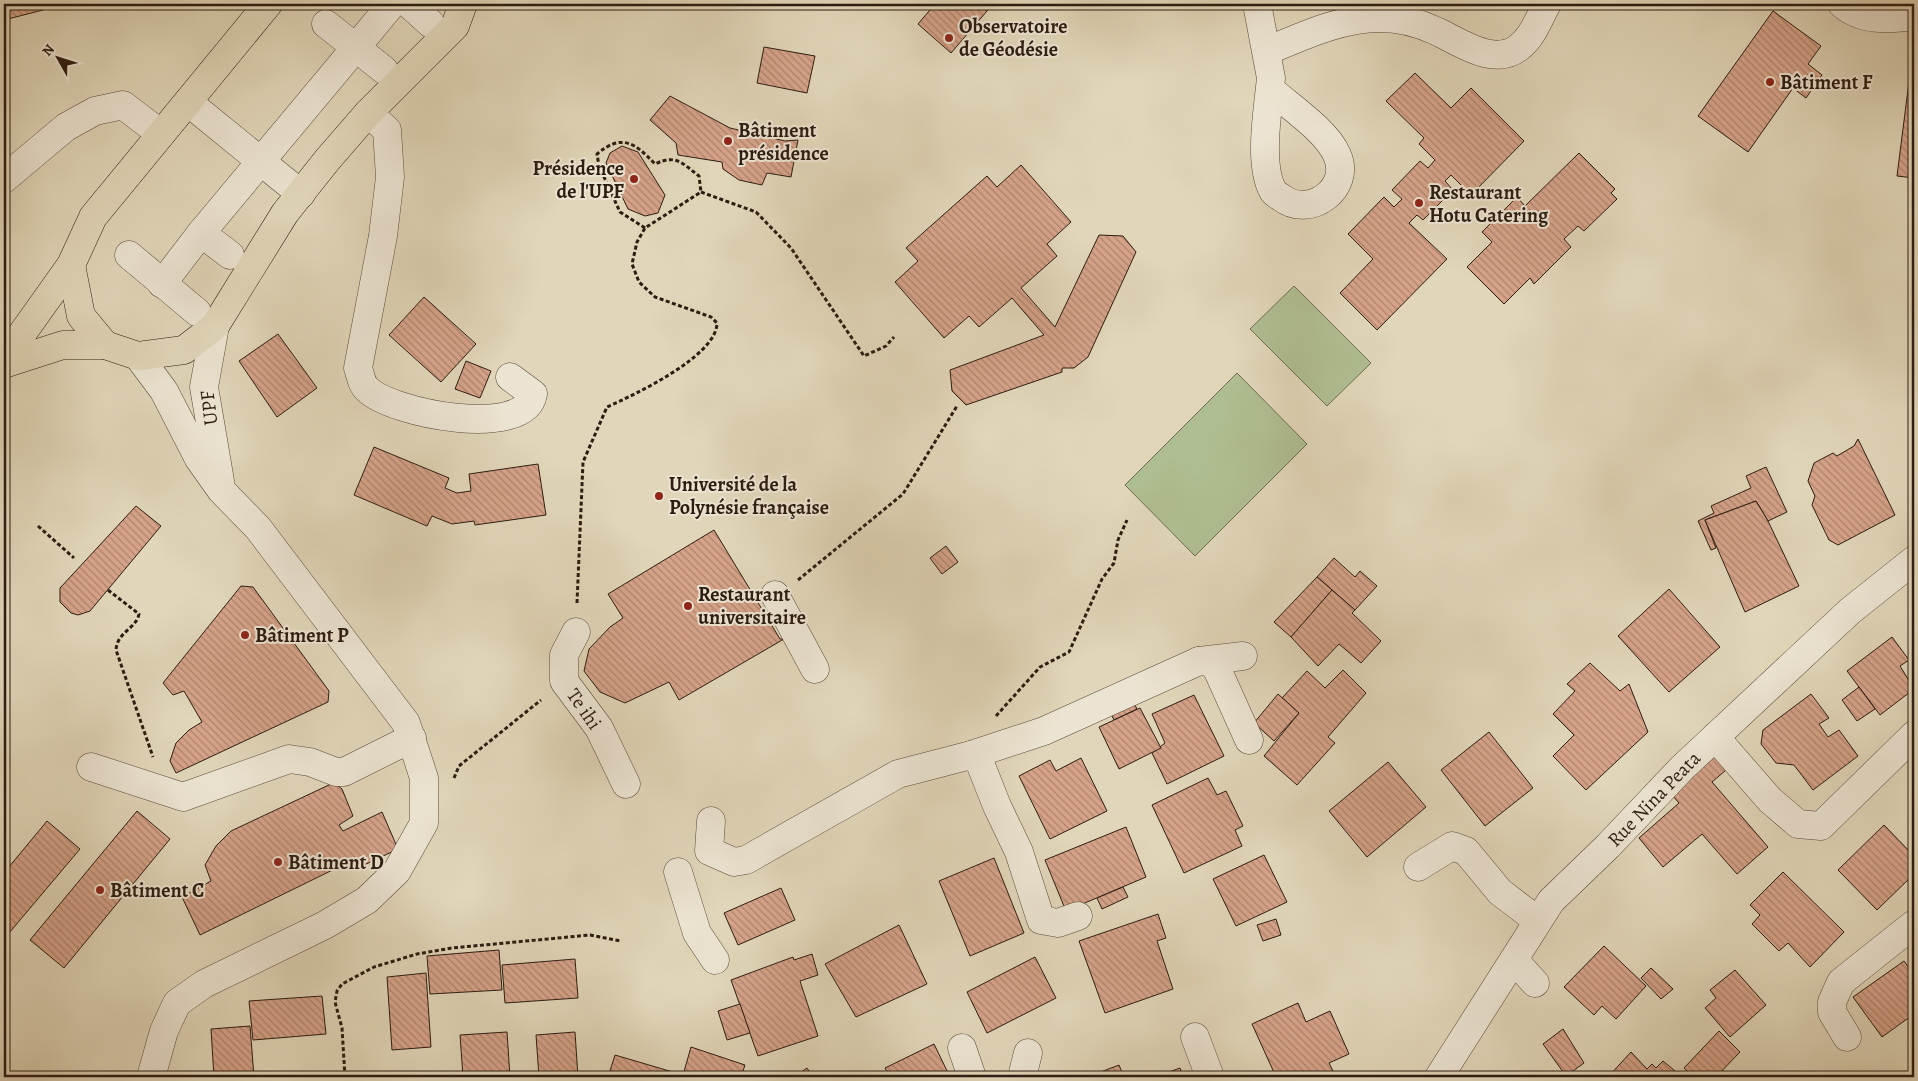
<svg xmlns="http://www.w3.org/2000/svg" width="1918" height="1081" font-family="Alegreya,serif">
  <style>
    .grass { fill: #afbe92; stroke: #6e6d52 }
    .building { fill: url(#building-back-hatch); stroke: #2c1c11 }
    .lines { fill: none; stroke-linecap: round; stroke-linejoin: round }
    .minor-casing { stroke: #594a3b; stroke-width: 29 }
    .major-casing { stroke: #2c1c11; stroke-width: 29 }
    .path { stroke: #2c1c11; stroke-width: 3; stroke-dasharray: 4 2.5; stroke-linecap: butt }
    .minor { stroke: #ece4d2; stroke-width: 28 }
    .major { stroke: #e1d6b9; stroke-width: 28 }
    .poi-dot { fill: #8f2418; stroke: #ece4d2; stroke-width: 2 }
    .labels { text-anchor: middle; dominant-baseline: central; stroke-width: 4; stroke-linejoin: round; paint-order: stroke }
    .poi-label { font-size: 20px; font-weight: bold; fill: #2c1c11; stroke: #ece4d2; text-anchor: start }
    .street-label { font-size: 20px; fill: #2c1c11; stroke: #ece4d2 }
  </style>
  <defs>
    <pattern id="building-back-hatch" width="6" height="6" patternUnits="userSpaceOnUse" patternTransform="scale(1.25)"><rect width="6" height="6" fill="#d6a389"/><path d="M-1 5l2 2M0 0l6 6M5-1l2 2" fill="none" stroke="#ae846f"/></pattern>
  </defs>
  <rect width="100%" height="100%" fill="#e1d6b9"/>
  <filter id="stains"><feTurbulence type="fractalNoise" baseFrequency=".004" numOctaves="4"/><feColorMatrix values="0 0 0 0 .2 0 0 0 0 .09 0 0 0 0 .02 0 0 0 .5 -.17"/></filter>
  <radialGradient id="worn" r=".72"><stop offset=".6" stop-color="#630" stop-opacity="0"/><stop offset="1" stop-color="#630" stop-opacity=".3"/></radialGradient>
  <!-- grass -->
  <g class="grass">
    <polygon points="1294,286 1371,363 1327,406 1250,329"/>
    <polygon points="1237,373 1307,444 1195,556 1125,485"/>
  </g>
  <!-- building -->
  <g class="building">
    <polygon points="4,4 48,4 43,10 4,20"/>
    <polygon points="935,4 993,4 951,53 918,24"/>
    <polygon points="1773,11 1821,46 1808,64 1822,75 1806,98 1793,88 1748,152 1698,116"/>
    <polygon points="764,47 815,56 807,93 757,83"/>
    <polygon points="1913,50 1914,50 1914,178 1897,176"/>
    <polygon points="1415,73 1451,108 1471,88 1524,141 1471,195 1451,175 1445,181 1453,190 1423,220 1417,215 1409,223 1447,259 1377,330 1340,293 1373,259 1348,234 1384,197 1394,207 1402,199 1392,190 1420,161 1428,168 1435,160 1419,144 1424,138 1386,101"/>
    <polygon points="670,96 730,128 785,141 798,140 791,177 767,173 762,185 739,180 723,169 722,162 678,155 676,143 650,120"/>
    <polygon points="622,146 638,152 665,195 658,213 645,216 628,209 606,163 610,153"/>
    <polygon points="1579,153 1615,189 1611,193 1617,199 1584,231 1578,226 1564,239 1571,247 1534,284 1530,278 1504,304 1467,267 1492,242 1482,232 1517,197 1525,206"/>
    <polygon points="1021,165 1071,222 1047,244 1057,256 1021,288 1055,327 1099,235 1123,236 1136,252 1088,357 1074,368 1062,368 1062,372 966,405 952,391 950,370 1044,335 1012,298 979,327 969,316 944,338 895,282 918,261 906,248 987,176 997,187"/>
    <polygon points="424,297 476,344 441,382 389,335"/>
    <polygon points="278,334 317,388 277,417 239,361"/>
    <polygon points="466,361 491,371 480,398 455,389"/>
    <polygon points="1858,439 1895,515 1838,545 1829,540 1812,505 1815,496 1808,481 1814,463 1833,453 1837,456 1854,446"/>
    <polygon points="374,447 449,478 445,488 457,493 471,491 469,474 538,464 546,515 475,525 474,521 452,524 432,516 427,526 354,495"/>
    <polygon points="1766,467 1787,512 1768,521 1756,501 1705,520 1716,548 1711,550 1698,521 1714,513 1711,506 1751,488 1746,476"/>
    <polygon points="1756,501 1768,521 1799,586 1745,612 1705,520"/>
    <polygon points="136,506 161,526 90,611 78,615 71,613 60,602 60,588"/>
    <polygon points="714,530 780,639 784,639 679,700 669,682 625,703 600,692 584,671 589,649 610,627 623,618 608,594"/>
    <polygon points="946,546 958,562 942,574 930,558"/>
    <polygon points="1334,558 1355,577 1360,571 1377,586 1355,610 1317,577"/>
    <polygon points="1317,577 1332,590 1291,637 1274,622"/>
    <polygon points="241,586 253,587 329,691 328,702 176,773 170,761 176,743 189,730 202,722 184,691 173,695 163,683"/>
    <polygon points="1669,589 1720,647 1669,692 1618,636"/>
    <polygon points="1332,590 1355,610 1352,613 1381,641 1361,663 1339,644 1318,666 1291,637"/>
    <polygon points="1892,637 1909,660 1900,666 1914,689 1880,715 1847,671"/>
    <polygon points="1590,663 1620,691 1629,684 1648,732 1586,790 1553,756 1574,735 1553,714 1575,691 1567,684"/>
    <polygon points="1343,670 1366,693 1328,737 1335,743 1297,785 1264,756 1299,713 1282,698 1307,671 1325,688"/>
    <polygon points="1859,687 1875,709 1857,721 1842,700"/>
    <polygon points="1278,694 1299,713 1274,741 1254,723"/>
    <polygon points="1811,694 1829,718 1819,724 1828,737 1839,730 1858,756 1813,790 1794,765 1776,763 1761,744 1763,730"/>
    <polygon points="1194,695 1224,756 1167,784 1152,753 1165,743 1152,714"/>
    <polygon points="1132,699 1137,709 1114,720 1109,710"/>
    <polygon points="1140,708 1161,748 1119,769 1099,727"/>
    <polygon points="1489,732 1533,788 1485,826 1441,770"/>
    <polygon points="1711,753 1726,770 1712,782 1768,847 1737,874 1702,834 1663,867 1639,838 1679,803 1664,786"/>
    <polygon points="1081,758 1107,811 1050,839 1019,776 1050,760 1056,771"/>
    <polygon points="1388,762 1426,807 1367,857 1329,811"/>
    <polygon points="1208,778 1217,795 1226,791 1243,826 1235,830 1242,846 1184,873 1152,805"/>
    <polygon points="331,784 337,785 342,789 353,816 339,825 343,831 382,812 398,849 360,867 355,859 200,935 182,897 211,881 205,865 216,846 231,831"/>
    <polygon points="137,811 170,839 64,968 30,940"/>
    <polygon points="47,821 80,849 4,939 4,873"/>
    <polygon points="1884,825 1914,856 1914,874 1877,910 1838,870"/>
    <polygon points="1126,827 1146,877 1066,911 1045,860"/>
    <polygon points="1264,855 1287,902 1236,926 1213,879"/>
    <polygon points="994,858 1024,933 970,956 939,881"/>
    <polygon points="1783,872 1844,932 1810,967 1788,943 1779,951 1752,924 1760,915 1750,905"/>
    <polygon points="1123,887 1128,897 1102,909 1097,898"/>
    <polygon points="781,888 795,920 738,945 724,913"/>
    <polygon points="1158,914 1166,938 1157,941 1173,989 1105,1013 1079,941"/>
    <polygon points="1276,919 1281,935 1263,941 1257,925"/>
    <polygon points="899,925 927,984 856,1017 825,964"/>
    <polygon points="1604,946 1646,986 1616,1019 1602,1006 1594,1015 1564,987"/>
    <polygon points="499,950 502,990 430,994 427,956"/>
    <polygon points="812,954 818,975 800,981 818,1036 758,1056 731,980 793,957 794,960"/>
    <polygon points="1035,957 1056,998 987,1033 967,992"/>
    <polygon points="575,959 578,998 505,1003 502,965"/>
    <polygon points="1904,961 1914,975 1914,1014 1882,1037 1853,997"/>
    <polygon points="1651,968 1673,989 1661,999 1641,978"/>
    <polygon points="1735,970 1766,1005 1730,1037 1705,1008 1716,998 1710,990"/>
    <polygon points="426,973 431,1047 392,1050 387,977"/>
    <polygon points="322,996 326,1034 253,1040 249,1001"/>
    <polygon points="1298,1003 1306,1022 1330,1011 1349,1054 1329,1063 1334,1073 1324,1077 1276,1077 1252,1024"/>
    <polygon points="740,1004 750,1033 727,1040 718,1011"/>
    <polygon points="250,1026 254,1077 214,1077 211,1029"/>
    <polygon points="1563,1029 1584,1063 1566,1076 1543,1044"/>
    <polygon points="1719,1031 1740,1052 1716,1077 1694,1077 1684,1068"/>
    <polygon points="507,1032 510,1077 463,1077 460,1035"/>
    <polygon points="575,1032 578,1077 539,1077 536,1035"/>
    <polygon points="934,1044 950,1077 890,1077 885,1068"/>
    <polygon points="691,1047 745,1065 741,1077 608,1077 615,1055 683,1075"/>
    <polygon points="1631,1052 1647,1069 1652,1064 1656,1068 1663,1061 1680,1075 1678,1077 1608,1077"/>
    <polygon points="1119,1065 1124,1077 1099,1077 1098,1073"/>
    <polygon points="807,1068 813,1077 794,1077"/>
    <polygon points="1180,1068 1183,1077 1155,1077"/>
  </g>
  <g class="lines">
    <defs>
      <g id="minor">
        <polyline points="409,4 430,23"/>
        <path d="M 1257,4 L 1271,78 C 1268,109 1258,164 1273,191 C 1275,194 1279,196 1282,198 C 1310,219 1352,188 1337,155 C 1326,130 1290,107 1270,89"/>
        <path d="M 1842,4 C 1863,22 1889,19 1914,16"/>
        <polyline points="326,24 384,70"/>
        <path d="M 1267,51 C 1303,36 1341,18 1380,18 C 1399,18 1419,23 1436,31 C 1459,41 1493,67 1518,48 C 1533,37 1538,20 1547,4"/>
        <polyline points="188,102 301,194"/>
        <path d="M 368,113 L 387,130 L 390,177 L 383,236 L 358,368 C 360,374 362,385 367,389 C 392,414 525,439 533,394 L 510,377"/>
        <polyline points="4,179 66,127 95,111 123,105 161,134"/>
        <polyline points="201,233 230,255"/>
        <polyline points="129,255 197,312"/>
        <polyline points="162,284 201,233 392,4"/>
        <polyline points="215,326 204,387 220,481"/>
        <polyline points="138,356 164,391 199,459 221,490 258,528 406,723 424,778 424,823 397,871 367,900 325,925 204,984 177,1003 164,1031 151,1077"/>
        <polyline points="775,595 815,669"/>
        <polyline points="576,632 564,655 564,681 599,728 626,784"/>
        <polyline points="1199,661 1210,662 1217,669 1249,740"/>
        <polyline points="1715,737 1770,800 1798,824 1821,826 1914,735"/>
        <polyline points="971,755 980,763 997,806 1019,852 1041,920 1058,923 1078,916"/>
        <polyline points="91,767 183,797 289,759 310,762 336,772 344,772 412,738"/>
        <polyline points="711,821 709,851 734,862 746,860 898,774 971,755 1044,731 1199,661 1243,656"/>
        <polyline points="1418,867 1452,846 1466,851 1500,892 1538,921"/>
        <polyline points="678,872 697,933 715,960"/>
        <polyline points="1514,960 1535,983"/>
        <polyline points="1195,1037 1210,1077"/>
        <polyline points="1847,1037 1832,1012 1832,1002 1841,982 1914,924"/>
        <polyline points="962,1048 972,1077"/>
        <polyline points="1022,1077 1028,1053"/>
        <polyline points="1439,1077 1551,901 1608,846 1682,768 1850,611 1914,560"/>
      </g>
      <g id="major">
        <polyline points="71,265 81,316 105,345"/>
        <polyline points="4,359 71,265 93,217 268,4"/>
        <polyline points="4,364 63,345 105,345 138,356 184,350 215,326 285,213 328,159 368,113 455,26 463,4"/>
      </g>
    </defs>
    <!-- minor casing -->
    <use href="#minor" class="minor-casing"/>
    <!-- major casing -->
    <use href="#major" class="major-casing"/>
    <!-- path -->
    <g class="path">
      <polyline points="701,192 756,212 791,248 864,356 886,346 894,337"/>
      <path d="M 645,228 L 620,212 L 599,166 L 597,154 C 622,133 635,143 655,164 C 676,154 682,163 699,176 L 701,192"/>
      <polyline points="38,526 74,558"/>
      <polyline points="798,580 903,494 957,406"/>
      <path d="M 108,590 L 139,614 C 136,629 117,632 116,650 L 153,757"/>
      <path d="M 577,603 L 583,462 L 607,407 C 634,395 717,356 717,323 L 711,317 L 655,297 L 639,282 L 632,264 L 637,242 L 645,228 L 701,192"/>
      <polyline points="996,716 1040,667 1069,652 1102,579 1114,563 1118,540 1127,520"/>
      <polyline points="454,778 459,766 541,700"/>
      <polyline points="345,1077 342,1028 335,1002 337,991 342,984 374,967 417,954 452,948 590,935 621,941"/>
    </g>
    <!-- minor -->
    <use href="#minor" class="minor"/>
    <!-- major -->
    <use href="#major" class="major"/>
  </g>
  <!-- markers -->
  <g class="poi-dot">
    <circle cx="949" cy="38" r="5"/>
    <circle cx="1770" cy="82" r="5"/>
    <circle cx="728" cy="141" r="5"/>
    <circle cx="634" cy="179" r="5"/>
    <circle cx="1419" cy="203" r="5"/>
    <circle cx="659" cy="496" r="5"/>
    <circle cx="688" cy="606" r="5"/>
    <circle cx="245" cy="635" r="5"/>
    <circle cx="278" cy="862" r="5"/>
    <circle cx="100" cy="890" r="5"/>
  </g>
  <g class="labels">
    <!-- poi labels -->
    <g class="poi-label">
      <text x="959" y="26">Observatoire<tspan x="959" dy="23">de Géodésie</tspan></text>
      <text x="1780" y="82">Bâtiment F</text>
      <text x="738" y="130">Bâtiment<tspan x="738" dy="23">présidence</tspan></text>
      <text x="624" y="168" text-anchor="end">Présidence<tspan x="624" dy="23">de l'UPF</tspan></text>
      <text x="1429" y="192">Restaurant<tspan x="1429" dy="23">Hotu Catering</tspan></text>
      <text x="669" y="484">Université de la<tspan x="669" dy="23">Polynésie française</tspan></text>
      <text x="698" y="594">Restaurant<tspan x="698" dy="23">universitaire</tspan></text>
      <text x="255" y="635">Bâtiment P</text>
      <text x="288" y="862">Bâtiment D</text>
      <text x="110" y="890">Bâtiment C</text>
    </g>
    <!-- street labels -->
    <g class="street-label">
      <text transform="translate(209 408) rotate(-97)">UPF</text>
      <text transform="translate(584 709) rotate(55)">Te ihi</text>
      <text transform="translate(1654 799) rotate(-46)">Rue Nina Peata</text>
    </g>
  </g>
  <!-- margin -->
  <rect width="1918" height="1081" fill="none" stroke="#e1d6b9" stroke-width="20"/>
  <rect x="5" y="5" width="1908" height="1071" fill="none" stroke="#2c1c11" stroke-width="2.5"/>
  <rect x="10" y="10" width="1898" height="1061" fill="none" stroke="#2c1c11"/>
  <!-- north arrow -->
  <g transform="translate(58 58) rotate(309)" stroke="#ece4d2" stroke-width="4" paint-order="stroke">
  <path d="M0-4L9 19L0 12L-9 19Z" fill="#2c1c11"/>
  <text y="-8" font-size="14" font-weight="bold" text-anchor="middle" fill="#2c1c11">N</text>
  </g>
  <rect width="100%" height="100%" filter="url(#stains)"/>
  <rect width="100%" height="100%" fill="url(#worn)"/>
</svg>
